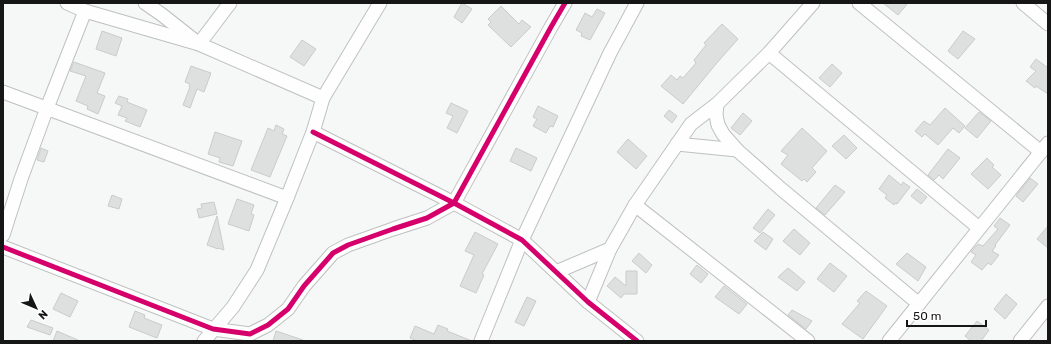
<svg xmlns="http://www.w3.org/2000/svg" width="1051" height="344" font-family="Rubik,sans-serif">
  <style>
    .building { fill: #dedfdf; stroke: #cbcbcb }
    .lines { fill: none; stroke-linecap: round; stroke-linejoin: round }
    .minor-casing { stroke: #bfc0c0; stroke-width: 15 }
    .minor { stroke: #fefefe; stroke-width: 13 }
    .cycleway-casing { stroke: #fff; stroke-width: 8 }
    .cycleway { stroke: #d6006c; stroke-width: 5 }
  </style>
  <rect width="100%" height="100%" fill="#f6f7f7"/>
  <!-- building -->
  <g class="building">
    <polygon points="462,3 472,9 462,23 454,17"/>
    <polygon points="883,3 908,3 898,15"/>
    <polygon points="501,6 519,24 522,20 531,27 511,47 488,25 491,22 488,19"/>
    <polygon points="597,9 605,13 590,40 581,36 582,33 576,30 585,13 592,17"/>
    <polygon points="722,24 738,39 716,64 683,104 661,86 671,75 677,80 680,76 683,78 696,63 694,60 706,45 704,43"/>
    <polygon points="102,31 122,38 116,56 96,49"/>
    <polygon points="963,31 975,39 958,59 948,51"/>
    <polygon points="302,40 316,49 304,66 290,57"/>
    <polygon points="1036,59 1048,68 1048,94 1036,86 1035,88 1026,81 1036,71 1030,67"/>
    <polygon points="74,62 105,73 97,93 105,96 98,114 87,109 88,106 76,101 86,76 70,71"/>
    <polygon points="832,64 842,73 830,87 819,78"/>
    <polygon points="191,66 211,73 204,92 197,89 190,108 183,105 190,87 189,86 190,84 185,82"/>
    <polygon points="119,96 128,99 127,102 147,110 140,127 125,121 127,118 118,115 122,106 115,103"/>
    <polygon points="451,103 468,111 457,133 447,128 453,116 446,113"/>
    <polygon points="538,106 558,116 553,127 550,126 546,133 533,126 537,119 533,117"/>
    <polygon points="945,108 965,126 959,133 953,128 938,145 925,134 922,137 915,131 924,121 930,125"/>
    <polygon points="669,110 677,116 672,123 664,116"/>
    <polygon points="979,112 991,121 977,138 965,128"/>
    <polygon points="743,113 752,121 740,135 731,128"/>
    <polygon points="276,125 284,129 282,134 287,136 270,177 251,170 268,128 274,131"/>
    <polygon points="802,128 827,151 812,168 816,172 807,182 804,179 802,181 781,164 788,155 781,151"/>
    <polygon points="215,132 242,141 233,166 219,162 220,158 208,154"/>
    <polygon points="844,135 857,148 846,159 832,146"/>
    <polygon points="628,139 647,156 636,169 617,152"/>
    <polygon points="41,148 48,151 44,162 37,160"/>
    <polygon points="516,148 537,158 531,171 510,161"/>
    <polygon points="948,149 960,158 943,179 939,175 934,180 928,175"/>
    <polygon points="987,158 994,165 992,167 1001,175 988,189 971,174"/>
    <polygon points="889,175 901,185 903,182 910,187 897,204 895,203 894,205 885,198 887,195 879,189"/>
    <polygon points="1030,178 1038,184 1023,202 1016,196"/>
    <polygon points="835,185 845,192 825,215 816,208"/>
    <polygon points="917,189 927,197 921,204 911,196"/>
    <polygon points="112,195 122,199 119,209 108,206"/>
    <polygon points="237,199 254,205 251,214 254,215 249,231 228,224"/>
    <polygon points="214,202 217,214 199,218 197,209 202,208 201,204"/>
    <polygon points="768,209 775,215 760,233 753,228"/>
    <polygon points="217,216 224,250 218,248 218,249 207,245"/>
    <polygon points="1000,218 1010,225 995,245 996,246 992,251 999,255 991,265 988,263 982,270 971,262 976,255 971,252 978,244 983,246 998,229 994,226"/>
    <polygon points="1048,226 1048,248 1037,239"/>
    <polygon points="794,229 810,243 800,255 783,241"/>
    <polygon points="475,232 498,244 482,274 484,275 476,293 460,286 474,255 465,251"/>
    <polygon points="763,232 773,239 766,250 754,241"/>
    <polygon points="639,253 652,265 646,273 632,261"/>
    <polygon points="907,253 926,267 918,281 896,264"/>
    <polygon points="830,263 847,276 834,292 817,279"/>
    <polygon points="697,265 708,274 701,283 690,274"/>
    <polygon points="788,268 805,282 797,291 778,277"/>
    <polygon points="626,271 637,271 637,294 624,294 621,298 607,286 615,277 626,286"/>
    <polygon points="724,286 747,304 739,314 715,297"/>
    <polygon points="866,291 887,306 863,339 842,324 860,303 857,301"/>
    <polygon points="61,293 78,301 70,317 53,309"/>
    <polygon points="1006,294 1017,304 1005,319 994,309"/>
    <polygon points="527,297 536,301 524,326 515,322"/>
    <polygon points="792,310 812,321 806,329 788,315"/>
    <polygon points="135,311 145,315 144,318 162,325 157,338 129,327"/>
    <polygon points="31,320 53,328 50,335 27,327"/>
    <polygon points="977,321 989,330 981,341 971,341 965,336"/>
    <polygon points="438,325 448,329 447,331 472,341 417,341 410,338 415,326 434,334"/>
    <polygon points="57,331 80,341 53,341"/>
    <polygon points="276,331 303,340 302,341 273,341"/>
  </g>
  <g class="lines">
    <defs>
      <g id="minor">
        <polyline points="67,3 85,11 199,44 323,98"/>
        <polyline points="145,3 161,14 199,44 230,3"/>
        <polyline points="859,3 1041,152"/>
        <polyline points="1023,3 1048,24"/>
        <polyline points="769,53 979,228"/>
        <polyline points="3,92 287,198"/>
        <polyline points="717,104 716,115 718,125 723,134 737,150 780,188 919,304"/>
        <polyline points="313,132 454,203 522,240 588,302 637,341"/>
        <polyline points="677,144 737,150"/>
        <polyline points="635,205 808,341"/>
        <polyline points="3,235 21,179 47,108 85,11"/>
        <polyline points="3,247 213,329 250,334 268,325 288,309 304,286 333,253 348,245 393,229 427,218 454,203 551,27 565,3"/>
        <polyline points="556,272 610,249"/>
        <polyline points="588,302 610,249 635,205 691,124 717,104 769,53 813,3"/>
        <polyline points="204,341 233,307 257,270 287,198 313,132 323,98 380,3"/>
        <polyline points="481,341 522,240 610,53 637,3"/>
        <polyline points="889,341 1048,143"/>
        <polyline points="1020,341 1048,306"/>
      </g>
    </defs>
    <!-- minor casing -->
    <use href="#minor" class="minor-casing"/>
    <!-- minor -->
    <use href="#minor" class="minor"/>
    <defs>
      <g id="cycleway">
        <polyline points="313,132 454,203 522,240 588,302 637,341"/>
        <polyline points="3,247 213,329 250,334 268,325 288,309 304,286 333,253 348,245 393,229 427,218 454,203 551,27 565,3"/>
      </g>
    </defs>
    <!-- cycleway casing -->
    <use href="#cycleway" class="cycleway-casing"/>
    <!-- cycleway -->
    <use href="#cycleway" class="cycleway"/>
  </g>
  <!-- border -->
  <rect width="1051" height="344" fill="none" stroke="#161617" stroke-width="8"/>
  <!-- north arrow -->
  <g transform="translate(36 308) rotate(134)" stroke="#ffffff" stroke-width="3" paint-order="stroke">
  <path d="M0-3L7 15L0 10L-7 15Z" fill="#161617"/>
  <text y="-6" font-size="11" font-weight="bold" text-anchor="middle" fill="#161617">N</text>
  </g>
  <!-- scale -->
  <path d="M907 320v6h79v-6" fill="none" stroke="#161617" stroke-width="2"/>
  <text x="913" y="320" font-size="12" fill="#161617" stroke="#ffffff" stroke-width="3" paint-order="stroke">50 m</text>
</svg>
